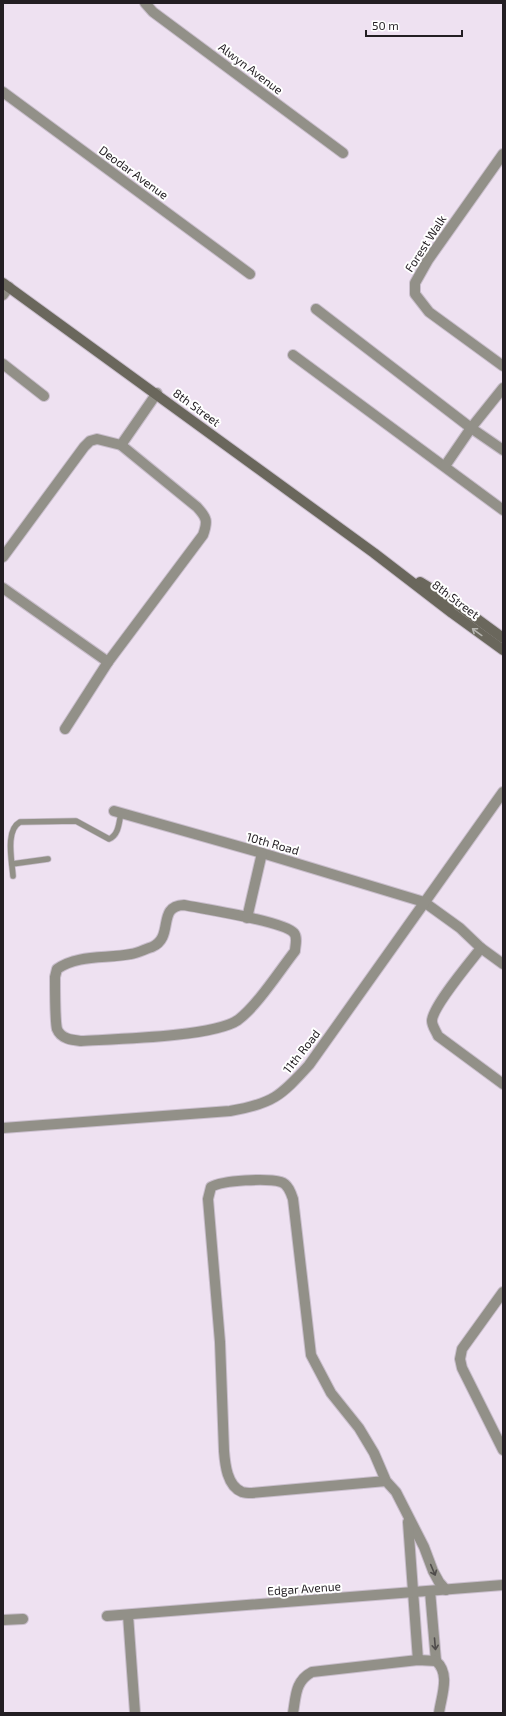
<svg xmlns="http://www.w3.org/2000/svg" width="506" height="1716" font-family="'Exo 2',sans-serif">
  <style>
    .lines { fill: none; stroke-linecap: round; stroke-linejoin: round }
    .lane-casing { stroke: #c9becc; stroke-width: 7 }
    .street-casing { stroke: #c9becc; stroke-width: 12 }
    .secondary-casing { stroke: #c9becc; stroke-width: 12 }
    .lane { stroke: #929088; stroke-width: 5.5 }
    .street { stroke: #929088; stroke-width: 10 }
    .secondary { stroke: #6a675c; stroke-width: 10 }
    .oneway { stroke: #b4b3ae }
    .oneway2 { stroke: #4f4c4b }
    .labels { text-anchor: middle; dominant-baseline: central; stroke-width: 4; stroke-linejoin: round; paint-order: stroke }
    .street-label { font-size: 12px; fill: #231e23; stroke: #fff }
  </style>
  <rect width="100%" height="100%" fill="#eee1f1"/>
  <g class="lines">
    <defs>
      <g id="lane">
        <polyline points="12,864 48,859"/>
        <path d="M 13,876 C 12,861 5,830 20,822 L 76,821 L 109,839 C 119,835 119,822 121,813"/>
      </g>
      <g id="street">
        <polyline points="145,3 153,12 343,153"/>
        <polyline points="3,92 250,274"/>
        <polyline points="503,154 428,260 415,283 415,294 429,312 503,366"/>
        <polyline points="3,295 9,287"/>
        <polyline points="316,309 471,428 503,450"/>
        <polyline points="293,355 503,510"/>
        <polyline points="3,364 44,396"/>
        <polyline points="121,445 157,393"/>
        <polyline points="445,466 471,428 503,388"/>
        <path d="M 3,557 L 84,447 L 90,441 L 97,439 L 121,445 L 197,507 C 207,518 208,521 203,535 L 108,662 L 65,729"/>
        <polyline points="3,588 108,662"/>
        <polyline points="114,811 262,853 424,902 460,928 481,948 503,964"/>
        <path d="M 184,905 C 203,909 284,921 294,933 C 298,938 295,946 295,951 C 280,970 257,1006 238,1020 C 213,1037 115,1039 81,1041 C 72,1040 61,1039 57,1029 C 55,1021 55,988 55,977 L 57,969 C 78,954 107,959 131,954 C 138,953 145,949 152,947 C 175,937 156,906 184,905 Z"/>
        <polyline points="247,918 262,853"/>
        <path d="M 481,948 C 471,961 432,1007 432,1021 C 432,1026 436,1031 438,1036 L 503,1084"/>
        <path d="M 3,1128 L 230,1111 C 272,1104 281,1096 309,1065 L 503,792"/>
        <polyline points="503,1292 462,1349 460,1359 462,1368 503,1450"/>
        <path d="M 386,1481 L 252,1493 C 249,1493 245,1493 242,1492 C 227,1486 225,1464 224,1451 L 220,1342 L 208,1199 L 211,1187 C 223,1180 267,1178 281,1182 C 288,1184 291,1193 293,1199 L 311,1355 L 331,1393 L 359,1428 L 374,1453 L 386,1481 L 396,1492 L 424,1547 L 433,1571 L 439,1582 L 446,1590"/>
        <polyline points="408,1522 418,1660"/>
        <polyline points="430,1591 436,1661"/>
        <polyline points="128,1615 135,1713"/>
        <polyline points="107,1616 503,1585"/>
        <polyline points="3,1620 23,1619"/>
        <path d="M 293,1713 C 296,1696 295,1681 312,1672 L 418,1660 L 436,1661 C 451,1674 441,1697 439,1713"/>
      </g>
      <g id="secondary">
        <polyline points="3,283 374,553 452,613 503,650"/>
        <polyline points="420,582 458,605 503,638"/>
      </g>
    </defs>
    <!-- lane casing -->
    <use href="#lane" class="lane-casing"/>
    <!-- street casing -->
    <use href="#street" class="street-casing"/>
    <!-- secondary casing -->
    <use href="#secondary" class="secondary-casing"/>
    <!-- lane -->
    <use href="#lane" class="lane"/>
    <!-- street -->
    <use href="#street" class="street"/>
    <!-- secondary -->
    <use href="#secondary" class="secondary"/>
  </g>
  <!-- one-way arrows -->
  <defs><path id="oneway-shaft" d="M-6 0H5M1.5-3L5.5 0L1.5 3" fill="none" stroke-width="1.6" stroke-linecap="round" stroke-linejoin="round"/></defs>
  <use class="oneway" href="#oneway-shaft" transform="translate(477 632) rotate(-144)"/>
  <g class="oneway2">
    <use href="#oneway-shaft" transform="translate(433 1570) rotate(67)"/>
    <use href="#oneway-shaft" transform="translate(435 1644) rotate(85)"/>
  </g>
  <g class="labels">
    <!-- street labels -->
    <g class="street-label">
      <text transform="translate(251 68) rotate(37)">Alwyn Avenue</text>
      <text transform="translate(134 172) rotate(36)">Deodar Avenue</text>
      <text transform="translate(425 243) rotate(-57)">Forest Walk</text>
      <text transform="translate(197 407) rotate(36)">8th Street</text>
      <text transform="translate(456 599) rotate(37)">8th Street</text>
      <text transform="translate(273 843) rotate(16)">10th Road</text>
      <text transform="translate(301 1051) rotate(-52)">11th Road</text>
      <text transform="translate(304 1588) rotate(-4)">Edgar Avenue</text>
    </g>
  </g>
  <!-- border -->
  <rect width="506" height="1716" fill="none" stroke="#231e23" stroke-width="8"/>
  <!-- scale -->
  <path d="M366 30v6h96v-6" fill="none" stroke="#231e23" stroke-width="2"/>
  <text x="372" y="30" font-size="12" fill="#231e23" stroke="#ffffff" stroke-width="3" paint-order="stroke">50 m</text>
</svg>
